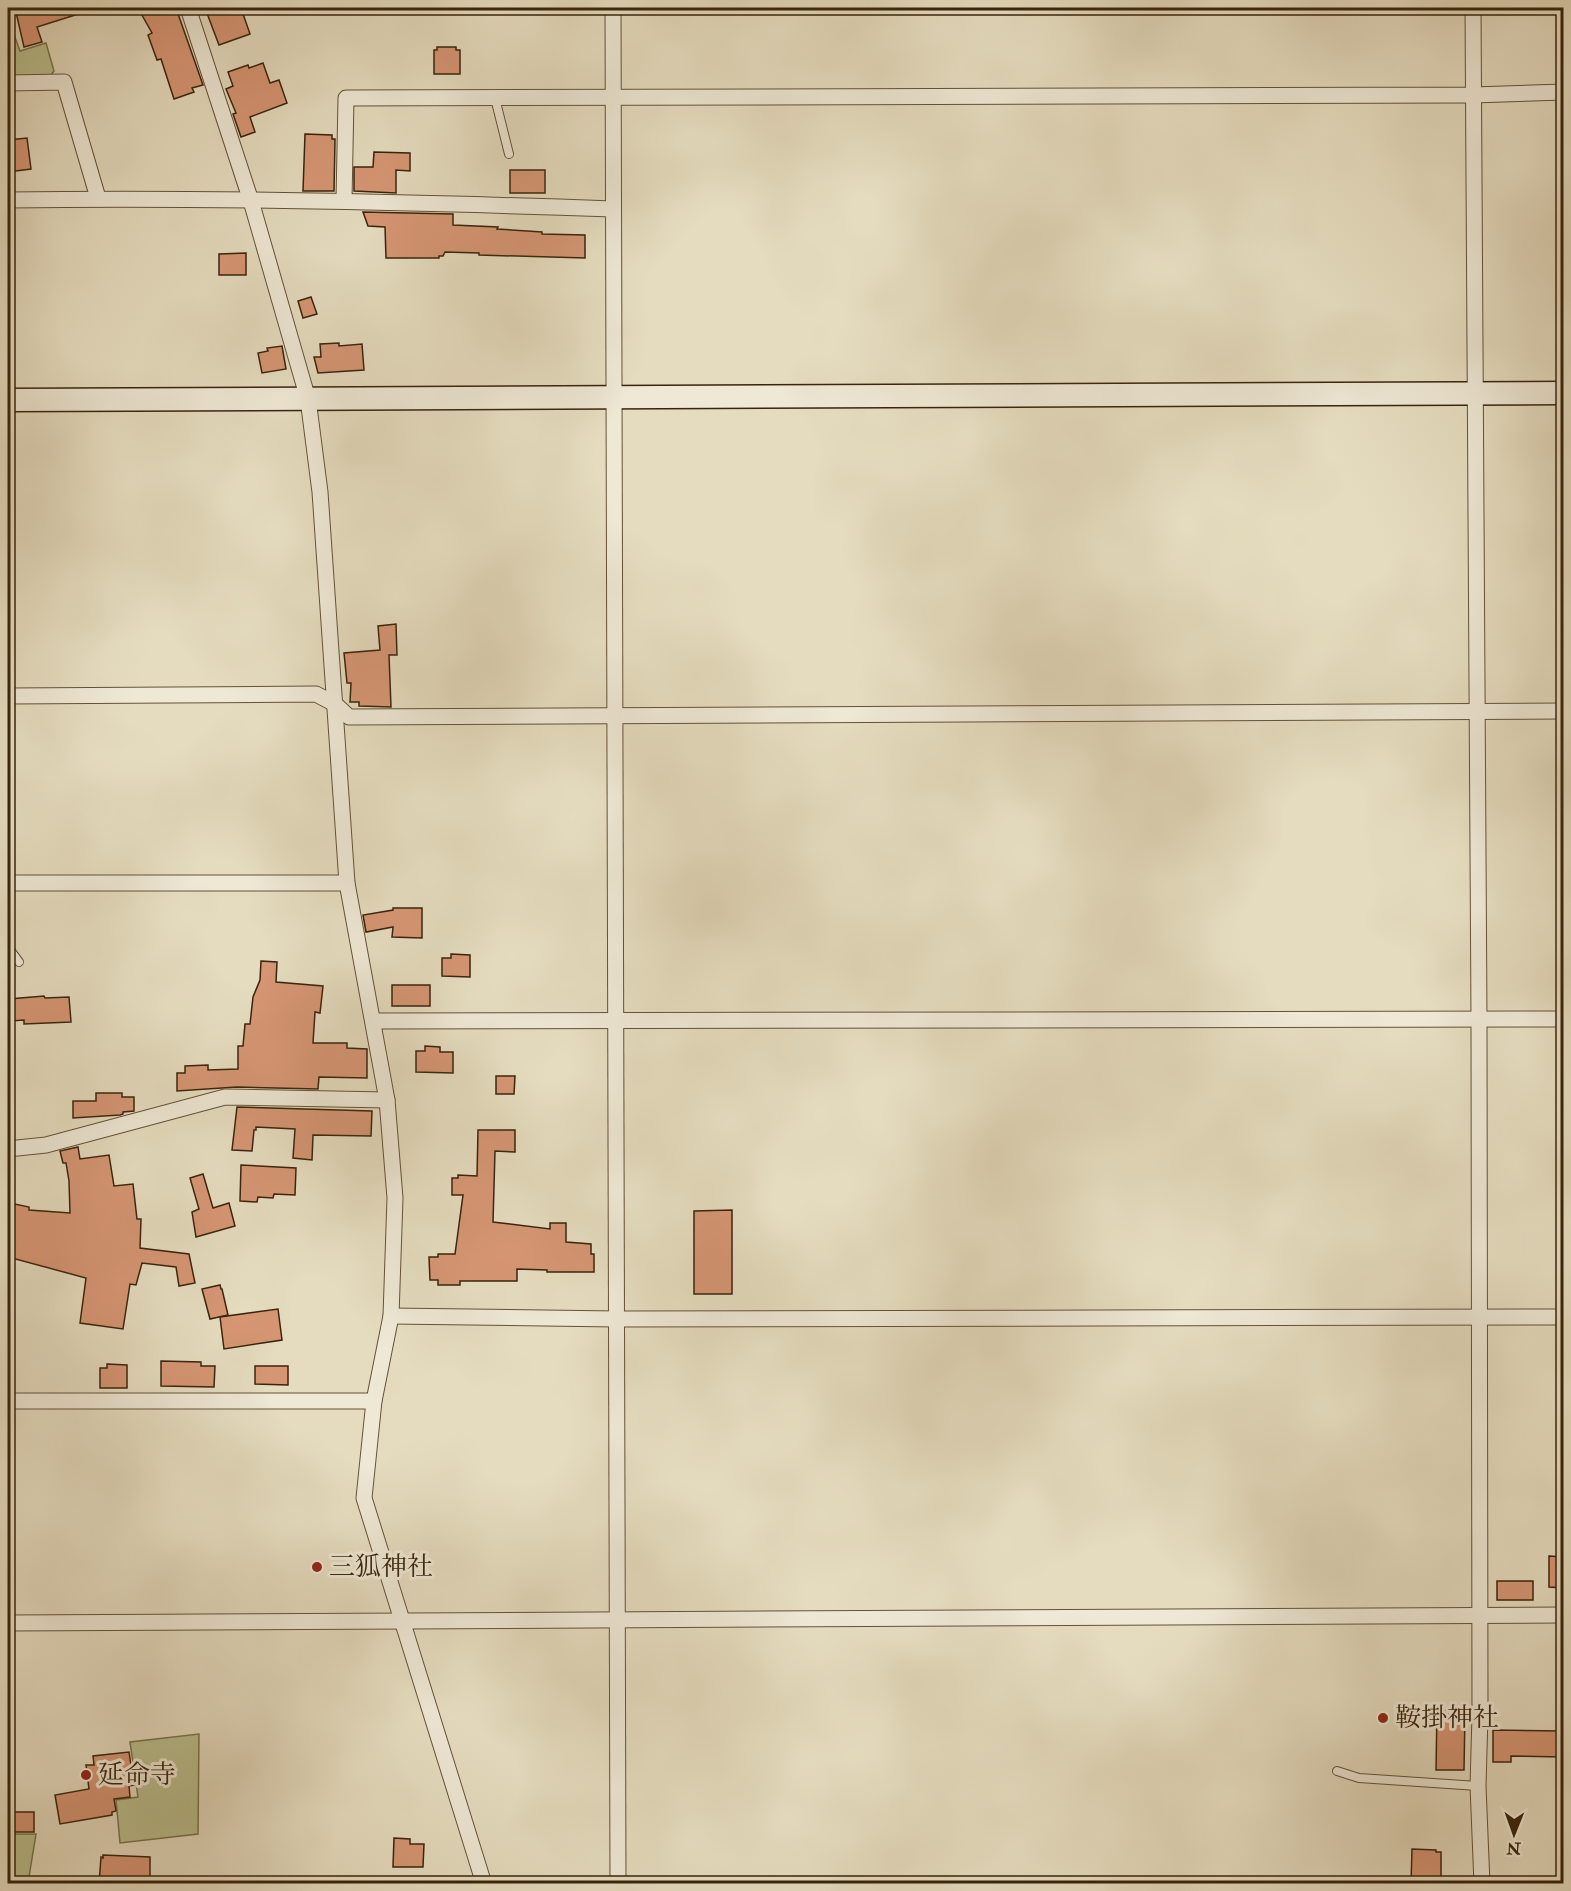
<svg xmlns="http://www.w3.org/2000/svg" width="1571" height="1891" font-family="'IM FELL Double Pica','Noto Serif JP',serif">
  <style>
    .green { fill: #babf8e; stroke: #7a724d; stroke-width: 1.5 }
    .building { fill: #d69674; stroke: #39240c; stroke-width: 1.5 }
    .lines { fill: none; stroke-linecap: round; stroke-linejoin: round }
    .lane-casing { stroke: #645239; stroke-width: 10 }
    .street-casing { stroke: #645239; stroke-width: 17 }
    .secondary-casing { stroke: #39240c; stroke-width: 25 }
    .lane { stroke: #eee8d5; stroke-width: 8 }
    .street { stroke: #eee8d5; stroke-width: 15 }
    .secondary { stroke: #eee8d5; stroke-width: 22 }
    .poi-dot { fill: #8f2418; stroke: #eee8d5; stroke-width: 2 }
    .labels { text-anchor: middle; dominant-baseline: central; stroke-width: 6; stroke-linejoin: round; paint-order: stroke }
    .poi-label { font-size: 26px; fill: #39240c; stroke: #eee8d5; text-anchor: start }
  </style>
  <rect width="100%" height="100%" fill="#e5dcbf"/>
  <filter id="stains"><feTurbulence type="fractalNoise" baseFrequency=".00333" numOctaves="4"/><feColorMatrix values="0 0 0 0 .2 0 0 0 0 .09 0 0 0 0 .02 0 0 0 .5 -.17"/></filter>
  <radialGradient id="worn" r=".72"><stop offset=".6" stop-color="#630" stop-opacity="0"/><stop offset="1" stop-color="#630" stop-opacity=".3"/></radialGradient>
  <!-- green -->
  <g class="green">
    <polygon points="8,18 20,51 46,43 54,71 49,77 8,76"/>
    <polygon points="199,1734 198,1834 120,1843 116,1800 138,1797 130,1742"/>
    <polygon points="8,1834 36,1834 28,1883 8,1883"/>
  </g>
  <!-- building -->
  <g class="building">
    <polygon points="15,8 87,8 88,11 37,27 42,42 24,47"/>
    <polygon points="138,8 176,8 203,85 192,88 194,92 174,99 161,59 157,60 148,35 152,33"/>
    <polygon points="205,8 241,8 250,34 219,45"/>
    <polygon points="437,47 456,47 456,50 460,50 460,74 434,74 434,50 437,50"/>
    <polygon points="263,63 270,83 279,80 287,103 250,117 255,132 241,137 233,114 236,113 226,89 233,86 228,72 248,65 249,68"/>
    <polygon points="305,134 332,135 332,139 335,139 334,191 303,191"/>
    <polygon points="27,138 31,169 8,172 8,140"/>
    <polygon points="374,152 410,153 410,171 396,170 396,193 354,191 354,167 373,167"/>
    <rect x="510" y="170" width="35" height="23"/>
    <polygon points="363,212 453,214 453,225 498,227 497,229 542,232 542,234 585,235 585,258 479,255 479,253 445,252 443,256 439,256 439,258 386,258 385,227 368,226"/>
    <polygon points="246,253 246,275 219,275 219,254"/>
    <polygon points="311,297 317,314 303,318 298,301"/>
    <polygon points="339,343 339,346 362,344 364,370 318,373 314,357 321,357 320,344"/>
    <polygon points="282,346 286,369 262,373 258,353 268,351 267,348"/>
    <polygon points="396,624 397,655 389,655 391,707 359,706 359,702 350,702 351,683 347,683 344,653 380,650 378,626"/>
    <polygon points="393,908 422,908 422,938 392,937 393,927 366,932 363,915 393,910"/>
    <polygon points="451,954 470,955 470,977 442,976 442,958 451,958"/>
    <polygon points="261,961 277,962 276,982 323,986 320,1013 315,1012 313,1043 347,1043 347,1048 367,1049 367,1078 319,1077 318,1089 237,1087 177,1091 177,1073 185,1073 185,1066 208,1065 208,1070 238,1069 238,1046 243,1046 245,1024 250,1024 253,997 260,980"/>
    <rect x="392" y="985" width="38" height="21"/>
    <polygon points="44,996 45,998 69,997 71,1022 24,1024 24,1020 11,1021 9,999"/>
    <polygon points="425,1046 440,1047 440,1052 453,1052 453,1073 416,1072 416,1051 425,1051"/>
    <polygon points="496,1076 515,1076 514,1094 496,1094"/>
    <polygon points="96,1093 122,1093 122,1097 134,1097 134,1111 123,1112 123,1114 120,1115 73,1118 73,1101 96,1101"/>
    <polygon points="237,1107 372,1111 371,1136 313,1135 312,1160 293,1158 295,1129 256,1127 256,1130 254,1130 252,1151 232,1150"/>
    <polygon points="478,1130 515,1130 515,1152 495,1151 493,1222 550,1229 550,1223 566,1223 566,1242 591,1244 591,1254 594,1254 594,1272 547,1272 547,1270 517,1269 517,1281 460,1281 460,1285 438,1285 438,1280 430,1280 429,1257 438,1257 438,1254 455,1254 463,1195 452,1195 452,1178 458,1178 458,1175 477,1176"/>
    <polygon points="78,1147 80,1159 109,1155 114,1186 133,1184 137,1219 141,1219 140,1248 189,1254 195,1283 179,1286 176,1267 142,1263 136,1285 130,1284 123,1329 80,1323 86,1278 8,1257 8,1213 11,1213 15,1204 29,1207 29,1210 70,1213 69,1181 66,1163 63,1163 60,1151"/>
    <polygon points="241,1165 296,1168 295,1195 274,1194 273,1198 258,1197 257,1202 240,1201"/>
    <polygon points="203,1174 213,1208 229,1203 235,1226 196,1237 192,1212 199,1209 190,1178"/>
    <polygon points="732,1210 732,1294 694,1294 694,1211"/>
    <polygon points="220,1285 221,1289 222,1289 228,1315 210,1319 202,1289"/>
    <polygon points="278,1309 282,1340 224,1349 220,1317"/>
    <polygon points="161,1361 201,1362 201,1366 215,1366 214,1387 161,1386"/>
    <polygon points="107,1364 127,1365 127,1388 100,1388 100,1368 107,1368"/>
    <polygon points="255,1366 288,1366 288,1385 255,1384"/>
    <polygon points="1549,1556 1563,1557 1563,1588 1549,1587"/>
    <rect x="1497" y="1581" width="36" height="19"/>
    <polygon points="1437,1710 1460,1710 1460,1714 1465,1714 1464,1770 1436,1770"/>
    <polygon points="1493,1730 1563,1731 1563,1757 1511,1756 1511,1762 1493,1762"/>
    <polygon points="129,1752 134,1785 129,1786 130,1797 114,1799 116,1811 112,1812 112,1815 60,1824 55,1795 89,1789 86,1765 94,1765 93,1756"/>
    <polygon points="13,1812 34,1812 34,1832 8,1832 8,1815 13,1815"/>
    <polygon points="394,1838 410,1839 410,1844 424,1844 423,1867 393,1867"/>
    <polygon points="1412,1849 1436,1850 1436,1852 1441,1852 1441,1884 1411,1884"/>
    <polygon points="103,1855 150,1857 150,1884 99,1884 101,1857 103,1858"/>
  </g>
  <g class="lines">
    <defs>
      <g id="lane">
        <polyline points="495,98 509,154"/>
        <polyline points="8,947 19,962"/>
        <polyline points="1337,1771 1359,1778 1478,1786"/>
      </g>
      <g id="street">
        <polyline points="188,8 251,201 308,399 320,492 347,883 387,1100 395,1198 391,1316 374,1401 364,1498 484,1884"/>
        <polyline points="613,8 618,1884"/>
        <polyline points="1473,8 1479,1020 1480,1715 1478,1786 1482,1884"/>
        <polyline points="8,83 64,82 98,198"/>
        <path d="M 8,200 C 209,197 411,202 613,209"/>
        <polyline points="344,200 346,98 1473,95 1564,92"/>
        <polyline points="8,696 316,694 335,704 349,717 1564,711"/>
        <polyline points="8,883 347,883"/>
        <polyline points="373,1021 1564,1019"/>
        <polyline points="8,1149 46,1145 225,1097 387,1100"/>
        <polyline points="391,1316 617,1319 1564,1317"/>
        <polyline points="8,1401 374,1401"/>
        <polyline points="8,1623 1564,1615"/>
      </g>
      <polyline id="secondary" points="8,400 1564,393"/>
    </defs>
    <!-- lane casing -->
    <use href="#lane" class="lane-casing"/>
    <!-- street casing -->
    <use href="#street" class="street-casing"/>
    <!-- secondary casing -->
    <use href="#secondary" class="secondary-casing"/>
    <!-- lane -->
    <use href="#lane" class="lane"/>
    <!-- street -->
    <use href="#street" class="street"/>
    <!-- secondary -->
    <use href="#secondary" class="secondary"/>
  </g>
  <!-- markers -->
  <g class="poi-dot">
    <circle cx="317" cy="1567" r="6"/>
    <circle cx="1383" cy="1718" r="6"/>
    <circle cx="86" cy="1775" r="6"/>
  </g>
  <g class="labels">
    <!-- poi labels -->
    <g class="poi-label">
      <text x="329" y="1567">三狐神社</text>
      <text x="1395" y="1718">鞍掛神社</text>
      <text x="98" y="1775">延命寺</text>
    </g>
  </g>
  <!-- margin -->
  <rect width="1571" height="1891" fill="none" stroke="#e5dcbf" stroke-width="30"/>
  <rect x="9" y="9" width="1553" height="1873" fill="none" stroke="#39240c" stroke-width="3"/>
  <rect x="15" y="15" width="1541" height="1861" fill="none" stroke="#39240c" stroke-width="1.5"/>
  <!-- north arrow -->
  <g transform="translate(1514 1834) rotate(181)" stroke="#eee8d5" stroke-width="4.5" paint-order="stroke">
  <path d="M0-4.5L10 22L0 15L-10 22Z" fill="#39240c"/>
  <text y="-9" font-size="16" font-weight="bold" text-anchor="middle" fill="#39240c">N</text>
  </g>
  <rect width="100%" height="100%" filter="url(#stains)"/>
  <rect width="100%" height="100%" fill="url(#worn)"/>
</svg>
